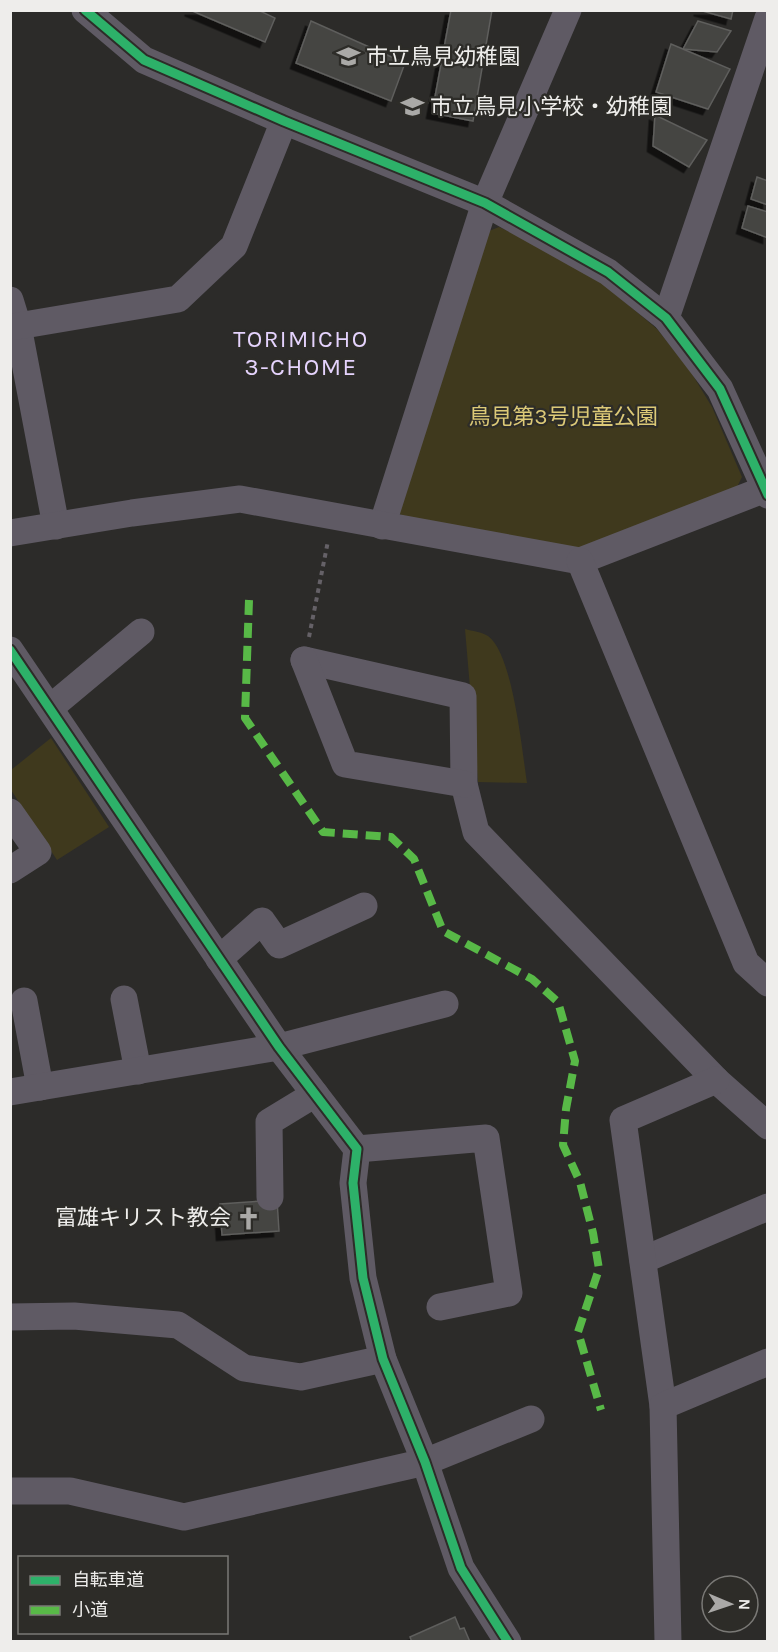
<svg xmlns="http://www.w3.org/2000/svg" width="778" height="1652" font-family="Karla,'Noto Sans JP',sans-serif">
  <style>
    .green { fill: #3f391d }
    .building { fill: #454443; stroke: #5e5e5c; stroke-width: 1.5; filter: url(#shadow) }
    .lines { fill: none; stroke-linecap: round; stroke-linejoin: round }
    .path { stroke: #656167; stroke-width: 4; stroke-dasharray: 4.5 4.5; stroke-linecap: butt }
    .street { stroke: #5f5a64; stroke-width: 27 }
    .quiet { stroke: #58b947; stroke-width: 8; stroke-dasharray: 15 8; stroke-linecap: butt }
    .cycleway-casing { stroke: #2d2c28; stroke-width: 13 }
    .cycleway { stroke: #2db169; stroke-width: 9 }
    .labels { text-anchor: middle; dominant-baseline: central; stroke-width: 4.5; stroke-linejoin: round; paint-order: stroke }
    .poi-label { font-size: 22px; fill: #eeedeb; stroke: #2d2c28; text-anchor: start }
    .park-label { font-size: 22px; fill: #dcc977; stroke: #2d2c28 }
    .neighbourhood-label { font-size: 24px; letter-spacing: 1.5px; fill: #e5d3fd; stroke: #2d2c28 }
  </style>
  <defs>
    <filter id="shadow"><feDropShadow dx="-5.5" dy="5.5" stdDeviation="0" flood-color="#0009"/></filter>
  </defs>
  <rect width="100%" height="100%" fill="#2c2b29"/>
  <!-- green -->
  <g class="green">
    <polygon points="499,227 581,265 657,329 689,369 712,407 742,477 737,487 581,548 404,521 399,512 489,231"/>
    <path d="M 465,629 C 472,631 482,632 488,636 C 513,654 522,751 527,783 L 478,782 Z"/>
    <polygon points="51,738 109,827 57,860 11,790 11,770"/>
  </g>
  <!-- building -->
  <g class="building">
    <polygon points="190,10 258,10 275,18 265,42"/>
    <polygon points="451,10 492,10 473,121 432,113"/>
    <polygon points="699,10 733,10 731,19"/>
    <polygon points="311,21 405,63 391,101 296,63"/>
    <polygon points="698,21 731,31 717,52 683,49"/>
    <polygon points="671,44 730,69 708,109 656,92"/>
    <polygon points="655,115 707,140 689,167 653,146"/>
    <polygon points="757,177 768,181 768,205 751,199"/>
    <polygon points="748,206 768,212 768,238 742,228"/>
    <polygon points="277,1200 279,1231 222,1235 220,1204"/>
    <polygon points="455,1617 460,1629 464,1628 470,1642 412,1642 410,1637"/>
  </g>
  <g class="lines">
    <!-- path -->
    <polyline class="path" points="309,637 328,541"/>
    <!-- street -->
    <g class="street">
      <polyline points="85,10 144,60 284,121 485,203 608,272 666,318 720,389 768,495"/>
      <polyline points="10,300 18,326 56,526"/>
      <polyline points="666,318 768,18"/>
      <polyline points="18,326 178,299 234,246 284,121"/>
      <polyline points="382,526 485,203 568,10"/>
      <polyline points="10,533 132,513 240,499 580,561 768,488"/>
      <polyline points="580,561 746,963 768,983"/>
      <polyline points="10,650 279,1047 357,1149 353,1183 363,1278 383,1359 425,1462 461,1568 508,1642"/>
      <polyline points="304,660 463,696 464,784 476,832 716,1080 768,1126"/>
      <polyline points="304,660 345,764 464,784"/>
      <polyline points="50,708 141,632"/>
      <polyline points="10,812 38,852 10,870"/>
      <polyline points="219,959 262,921 279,945 364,906"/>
      <polyline points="124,999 138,1071"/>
      <polyline points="24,1001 40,1087"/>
      <polyline points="10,1092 279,1047 445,1004"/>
      <polyline points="357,1149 486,1138 509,1293 440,1307"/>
      <polyline points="270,1197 269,1122 315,1094"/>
      <polyline points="643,1260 768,1207"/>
      <polyline points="10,1317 74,1316 178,1325 244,1368 301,1377 383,1359"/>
      <polyline points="663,1406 623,1120 716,1080"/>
      <polyline points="10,1491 70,1491 184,1517 425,1462 531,1419"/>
      <polyline points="668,1642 663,1406 768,1362"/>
    </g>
    <!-- quiet -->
    <polyline class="quiet" points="249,600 245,718 323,832 391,837 414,859 443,931 532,979 558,1002 575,1061 566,1109 563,1145 580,1182 593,1233 599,1269 578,1332 601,1410"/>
    <defs>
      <g id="cycleway">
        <polyline points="85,10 144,60 284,121 485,203 608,272 666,318 720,389 768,495"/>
        <polyline points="10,650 279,1047 357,1149 353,1183 363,1278 383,1359 425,1462 461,1568 508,1642"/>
      </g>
    </defs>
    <!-- cycleway casing -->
    <use href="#cycleway" class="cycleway-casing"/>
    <!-- cycleway -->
    <use href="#cycleway" class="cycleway"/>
  </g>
  <!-- icons -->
  <defs>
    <symbol id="school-bare" viewBox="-9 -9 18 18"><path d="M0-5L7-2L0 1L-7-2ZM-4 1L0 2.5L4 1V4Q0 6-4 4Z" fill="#aaa9a7" stroke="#2d2c28" stroke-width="2.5" paint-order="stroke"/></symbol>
    <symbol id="church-bare" viewBox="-9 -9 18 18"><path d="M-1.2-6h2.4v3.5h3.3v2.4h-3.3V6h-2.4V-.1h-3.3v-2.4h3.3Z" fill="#aaa9a7" stroke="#2d2c28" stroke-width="2.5" paint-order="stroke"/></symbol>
  </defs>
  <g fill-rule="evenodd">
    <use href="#school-bare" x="332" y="40" width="33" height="33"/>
    <use href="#school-bare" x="396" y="90" width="33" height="33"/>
    <use href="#church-bare" x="232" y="1202" width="33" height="33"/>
  </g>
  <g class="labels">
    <!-- poi labels -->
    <g class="poi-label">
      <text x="366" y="57">市立鳥見幼稚園</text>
      <text x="430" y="107">市立鳥見小学校・幼稚園</text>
      <text x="231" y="1218" text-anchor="end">富雄キリスト教会</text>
    </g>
    <!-- park labels -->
    <g class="park-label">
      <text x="563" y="417">鳥見第3号児童公園</text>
    </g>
    <!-- neighbourhood labels -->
    <g class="neighbourhood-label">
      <text x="301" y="339">TORIMICHO<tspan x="301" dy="28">3-CHOME</tspan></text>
    </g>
  </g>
  <!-- border -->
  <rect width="778" height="1652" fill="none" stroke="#eeedeb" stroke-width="24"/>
  <!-- legend -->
  <rect x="18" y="1556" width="210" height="78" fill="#2d2c28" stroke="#7a7976" stroke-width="1.5"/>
  <rect x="30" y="1576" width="30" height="9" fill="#2db169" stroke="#7a7976" stroke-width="1.5"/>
  <text x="72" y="1586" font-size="18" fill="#eeedeb">自転車道</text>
  <rect x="30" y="1606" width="30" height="9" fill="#58b947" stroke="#7a7976" stroke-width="1.5"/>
  <text x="72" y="1616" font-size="18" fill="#eeedeb">小道</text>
  <!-- north arrow -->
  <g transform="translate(730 1604) rotate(92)"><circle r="28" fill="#2d2c28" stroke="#7a7976" stroke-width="1.5"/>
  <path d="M0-4.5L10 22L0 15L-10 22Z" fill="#aaa9a7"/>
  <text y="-9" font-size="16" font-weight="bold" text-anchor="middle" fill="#eeedeb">N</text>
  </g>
</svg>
